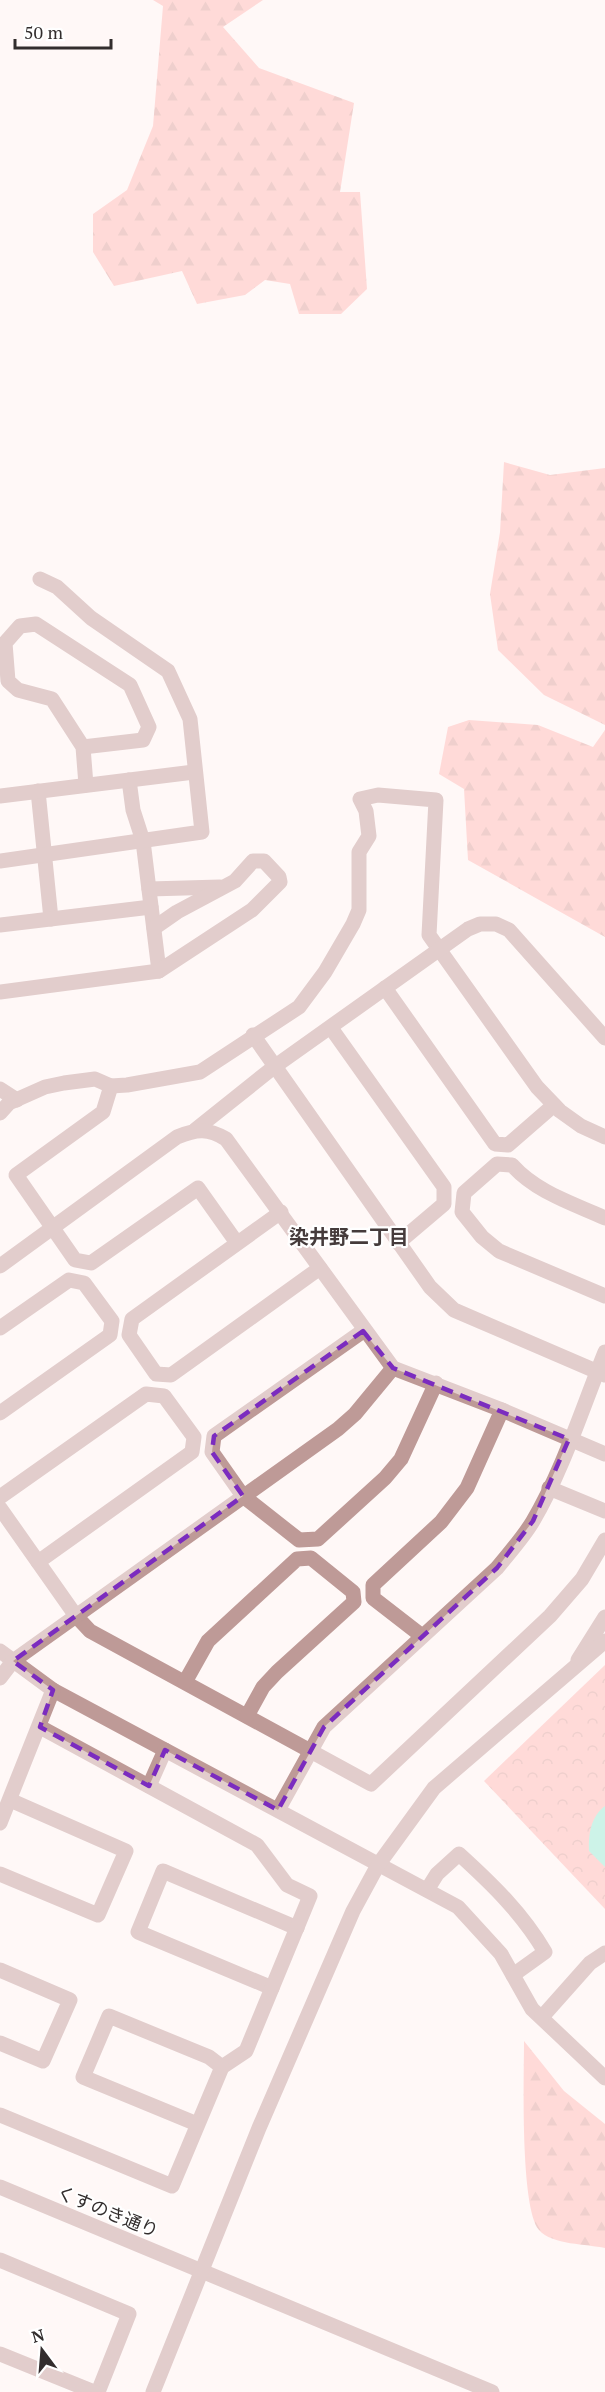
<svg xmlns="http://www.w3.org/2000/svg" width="605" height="2392" font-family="'PT Serif','Noto Sans JP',serif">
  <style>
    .forest { fill: url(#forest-firs) }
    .park { fill: url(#park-crowns) }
    .water { fill: #91eed5 }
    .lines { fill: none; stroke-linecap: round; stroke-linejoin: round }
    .minor { stroke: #be9a97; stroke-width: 15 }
    .marked { fill: none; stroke: #7b2cbf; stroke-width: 4.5; stroke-dasharray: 12 8; stroke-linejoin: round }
    .labels { text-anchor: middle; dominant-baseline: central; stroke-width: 4.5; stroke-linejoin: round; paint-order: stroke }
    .street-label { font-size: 18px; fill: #322d2d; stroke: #fff }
    .neighbourhood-label { font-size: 20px; font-weight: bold; fill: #453b3b; stroke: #fff }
  </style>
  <defs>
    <pattern id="forest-firs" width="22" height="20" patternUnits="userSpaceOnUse" patternTransform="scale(1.5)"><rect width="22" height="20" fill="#ffb7b2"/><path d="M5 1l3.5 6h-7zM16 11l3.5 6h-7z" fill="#db9e99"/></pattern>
    <pattern id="park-crowns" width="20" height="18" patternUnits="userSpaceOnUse" patternTransform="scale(1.5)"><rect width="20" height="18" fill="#ffb7b2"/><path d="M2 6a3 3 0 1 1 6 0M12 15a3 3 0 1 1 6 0" fill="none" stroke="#db9e99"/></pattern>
  </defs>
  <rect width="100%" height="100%" fill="#fff8f7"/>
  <!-- forest -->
  <g class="forest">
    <polygon points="153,0 263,0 223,27 259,68 354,103 340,192 360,192 367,289 341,314 299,314 290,284 265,280 245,295 197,304 182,271 114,286 93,252 93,214 127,190 153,126 163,6"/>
    <polygon points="504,462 550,475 605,468 605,725 544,695 498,650 490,594 500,532"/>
    <polygon points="469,720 538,725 593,747 605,730 605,937 468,860 464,789 439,774 448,727"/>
    <path d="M 524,2041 L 564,2091 L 605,2124 L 605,2248 C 587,2244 552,2245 539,2230 C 520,2207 524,2075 524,2041 Z"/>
  </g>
  <!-- park -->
  <polygon class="park" points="605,1665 605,1909 484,1781"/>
  <!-- water -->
  <path class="water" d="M 605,1806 L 605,1867 L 589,1851 C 588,1835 591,1816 605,1806 Z"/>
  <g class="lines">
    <!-- minor -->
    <g class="minor">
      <polyline points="83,747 143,740 149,727 130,685 36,624 20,626 5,643 8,681 18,690 52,699 83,747 86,785"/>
      <polyline points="129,780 133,810 143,841 159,971"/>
      <polyline points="38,791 51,919"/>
      <polyline points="0,796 194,772"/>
      <polyline points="0,861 202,832 190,719 168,671 91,618 57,587 40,579"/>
      <polyline points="149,889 220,887"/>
      <polyline points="0,925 151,907"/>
      <polyline points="385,988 495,1144 508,1145 554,1105"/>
      <polyline points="0,992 159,971 252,910 280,882 279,877 264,861 253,861 235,881 177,912 154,928"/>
      <polyline points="331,1028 444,1187 444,1204 398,1243"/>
      <polyline points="253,1035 430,1287 454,1310 605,1375"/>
      <polyline points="111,1086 103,1112 16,1175 75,1260 91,1263 198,1188 237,1243"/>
      <polyline points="0,1089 17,1100"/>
      <polyline points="0,1113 9,1103 45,1087 64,1083 95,1079 111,1086 127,1085 200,1072 299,1007 325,972 353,924 359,910 359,852 369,836 366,811 360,799 378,795 436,800 429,935 537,1087 560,1111 581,1126 605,1137"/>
      <polyline points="195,1130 274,1067 468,929 480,924 496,924 509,930 605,1038"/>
      <polyline points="281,1212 132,1319 129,1335 156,1374 171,1375 320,1268"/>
      <path d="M 605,1218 C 572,1203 536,1192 512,1165 L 497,1164 L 464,1193 L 462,1212 L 482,1237 L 499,1251 L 605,1296"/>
      <path d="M 0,1266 L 177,1137 C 197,1129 208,1128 226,1139 L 393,1368 L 502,1410 L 605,1454"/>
      <polyline points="0,1328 69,1280 84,1283 112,1321 110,1335 0,1413"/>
      <polyline points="363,1331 214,1436 212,1452 243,1496 299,1540 318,1539 385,1478 401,1459 436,1383"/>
      <polyline points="549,1488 605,1511"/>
      <polyline points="0,1497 146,1394 164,1396 194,1437 192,1452 38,1562"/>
      <polyline points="0,1508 76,1616 90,1631 371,1784 550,1616 582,1579 605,1540"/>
      <polyline points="422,1636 373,1598 373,1585 441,1522 467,1488 502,1410"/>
      <polyline points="0,1651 53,1690 458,1907 501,1954 532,2009 605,2078"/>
      <polyline points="578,1660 605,1617"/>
      <polyline points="0,1678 13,1661 338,1429 355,1414 393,1368"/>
      <polyline points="185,1682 208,1641 297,1559 311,1558 353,1592 354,1602 277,1672 263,1687 247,1716"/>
      <polyline points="149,1786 165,1750"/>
      <path d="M 278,1810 L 324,1727 L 497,1568 C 509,1553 523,1538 533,1521 C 563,1470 583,1406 605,1352"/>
      <polyline points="0,1823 53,1690"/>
      <polyline points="0,1874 98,1915 126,1851 10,1800"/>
      <path d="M 427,1890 L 437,1874 L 459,1854 C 492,1884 522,1913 545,1952 L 513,1975"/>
      <polyline points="0,1970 70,2000 43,2061 0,2043"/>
      <polyline points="272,1988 138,1932 163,1871 297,1928"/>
      <polyline points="542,2017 590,1963 605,1953"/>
      <polyline points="0,2115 172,2186 222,2067 246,2051 310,1896 287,1885 257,1845 40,1727"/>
      <polyline points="197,2124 83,2077 109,2016 209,2057 222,2067"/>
      <polyline points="0,2187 492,2392"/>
      <polyline points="0,2260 129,2314 98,2392"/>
      <polyline points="0,2354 94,2392"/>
      <polyline points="153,2392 259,2128 353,1911 378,1865 434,1788 605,1641"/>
    </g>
  </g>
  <!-- marked area -->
  <path d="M0 0H605V2392H0ZM 363,1331 L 393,1368 L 569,1439 L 533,1521 L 497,1568 L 324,1727 L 278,1810 L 165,1750 L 149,1786 L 40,1727 L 53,1690 L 13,1661 L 243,1496 L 212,1452 L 214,1436 Z" fill="#fff8f7" fill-opacity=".55" fill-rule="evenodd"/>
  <path class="marked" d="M 363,1331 L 393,1368 L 569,1439 L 533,1521 L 497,1568 L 324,1727 L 278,1810 L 165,1750 L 149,1786 L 40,1727 L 53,1690 L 13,1661 L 243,1496 L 212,1452 L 214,1436 Z"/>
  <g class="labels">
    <!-- street labels -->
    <g class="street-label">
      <text transform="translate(108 2211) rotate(22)">くすのき通り</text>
    </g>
    <!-- neighbourhood labels -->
    <g class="neighbourhood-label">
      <text x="349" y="1236">染井野二丁目</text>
    </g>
  </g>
  <!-- north arrow -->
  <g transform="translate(42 2350) rotate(344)" stroke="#ffffff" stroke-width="4.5" paint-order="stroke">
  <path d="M0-4.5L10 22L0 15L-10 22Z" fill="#322d2d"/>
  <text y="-9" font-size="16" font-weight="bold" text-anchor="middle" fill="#322d2d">N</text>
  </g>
  <!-- scale -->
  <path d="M15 39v9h96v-9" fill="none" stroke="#322d2d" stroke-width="3"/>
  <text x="24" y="39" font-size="18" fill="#322d2d" stroke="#ffffff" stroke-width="4.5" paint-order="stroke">50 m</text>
</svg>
